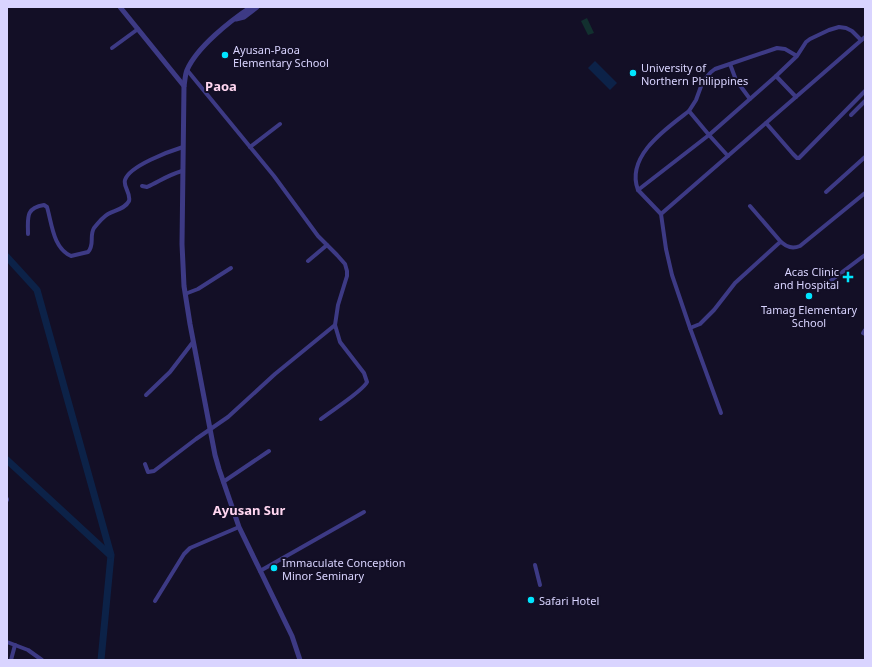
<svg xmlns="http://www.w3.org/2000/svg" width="872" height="667" font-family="'Noto Sans',sans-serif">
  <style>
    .green { fill: #12302f }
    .water { fill: #0c2248 }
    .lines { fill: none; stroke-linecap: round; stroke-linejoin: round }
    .river { stroke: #0c2248; stroke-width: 7 }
    .minor { stroke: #3d3a85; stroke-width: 4 }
    .tertiary { stroke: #3d3a85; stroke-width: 5 }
    .poi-dot { fill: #00e5ff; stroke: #130f26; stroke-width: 1.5 }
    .labels { text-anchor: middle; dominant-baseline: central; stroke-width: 4; stroke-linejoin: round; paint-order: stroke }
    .poi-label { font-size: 11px; fill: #d9d4ff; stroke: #130f26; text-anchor: start }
    .quarter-label { font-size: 13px; font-weight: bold; fill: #ffd6f0; stroke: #130f26 }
  </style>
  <rect width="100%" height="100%" fill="#130f26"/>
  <!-- green -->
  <polygon class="green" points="587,18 594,33 588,35 581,21"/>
  <!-- water -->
  <polygon class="water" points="595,61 617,83 610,90 588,68"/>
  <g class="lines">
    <!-- river -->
    <g class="river">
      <polyline points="7,257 37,290 111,555 101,660"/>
      <polyline points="7,460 110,555"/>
    </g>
    <!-- minor -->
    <g class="minor">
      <polyline points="112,48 138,29"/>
      <polyline points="797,56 785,49 777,48 715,69 711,72 703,81 696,100 689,111 709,135 776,76 797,56 806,42 810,39 829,30 839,27 846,28 852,31 861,40"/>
      <polyline points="730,64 736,80 750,99"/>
      <path d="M 187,70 L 274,176 L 318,236 L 337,255 L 345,264 L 347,271 L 347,276 L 338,305 L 335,325 L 340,342 L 364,373 L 367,382 C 363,391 331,411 321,419"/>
      <polyline points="776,76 796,97"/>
      <polyline points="851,115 865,101"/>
      <polyline points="766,123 793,154 797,158 799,158 865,91"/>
      <polyline points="250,147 280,124"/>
      <path d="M 728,156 L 709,135 L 638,190 L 661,214 L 666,249 L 672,275 L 690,328 L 700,324 L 714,310 L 735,283 L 779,243 L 781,242 C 787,247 792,249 800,246 L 865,193"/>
      <path d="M 142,186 L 147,187 C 160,181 168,175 182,171"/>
      <path d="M 638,190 C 625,156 667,128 689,111"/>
      <polyline points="826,192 865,157"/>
      <polyline points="750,206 781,242"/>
      <polyline points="661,214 865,37"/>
      <path d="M 28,234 C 28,218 25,208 44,205 L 47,207 C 52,224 53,248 71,256 L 88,252 C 95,245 89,236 94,228 C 98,223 103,217 108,214 C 115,210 125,209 129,201 C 131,193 123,187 125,180 C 129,166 170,151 183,147"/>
      <polyline points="308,261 327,245"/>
      <polyline points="825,285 865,255"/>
      <polyline points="185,294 198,289 231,268"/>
      <polyline points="690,328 721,413"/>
      <polyline points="865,330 863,333 865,334"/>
      <polyline points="146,395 170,372 193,342"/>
      <polyline points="145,464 148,472 154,471 196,439 228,417 275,374 335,325"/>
      <polyline points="223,482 269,451"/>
      <polyline points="7,500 7,499"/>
      <polyline points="535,565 540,585"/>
      <polyline points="260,571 364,512"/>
      <polyline points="155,601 184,554 190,548 239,527"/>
      <polyline points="7,642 28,650 42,660"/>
      <polyline points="11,660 15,645"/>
    </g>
    <!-- tertiary -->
    <g class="tertiary">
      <polyline points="120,7 184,86"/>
      <path d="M 251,7 C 230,21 197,47 187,70 C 185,75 185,81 184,86 L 182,244 L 184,286 L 190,324 L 215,455 L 219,469 L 239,527 L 292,636 L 300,660"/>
      <polyline points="236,19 244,17 257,7"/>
    </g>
  </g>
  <!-- markers -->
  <g class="poi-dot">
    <circle cx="225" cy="55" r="4"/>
    <circle cx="633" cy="73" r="4"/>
    <path d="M846 271h4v4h4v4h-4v4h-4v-4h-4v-4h4z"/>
    <circle cx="809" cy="296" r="4"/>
    <circle cx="274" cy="568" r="4"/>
    <circle cx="531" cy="600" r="4"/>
  </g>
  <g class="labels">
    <!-- poi labels -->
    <g class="poi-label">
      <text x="233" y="49">Ayusan-Paoa<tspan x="233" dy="13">Elementary School</tspan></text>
      <text x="641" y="67">University of<tspan x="641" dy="13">Northern Philippines</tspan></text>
      <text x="839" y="271" text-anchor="end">Acas Clinic<tspan x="839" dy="13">and Hospital</tspan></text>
      <text x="809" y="309" text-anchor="middle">Tamag Elementary<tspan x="809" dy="13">School</tspan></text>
      <text x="282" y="562">Immaculate Conception<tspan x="282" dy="13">Minor Seminary</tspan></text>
      <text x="539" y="600">Safari Hotel</text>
    </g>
    <!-- quarter labels -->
    <g class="quarter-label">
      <text x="221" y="86">Paoa</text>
      <text x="249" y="510">Ayusan Sur</text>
    </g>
  </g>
  <!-- border -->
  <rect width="872" height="667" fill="none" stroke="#d9d4ff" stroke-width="16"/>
</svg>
